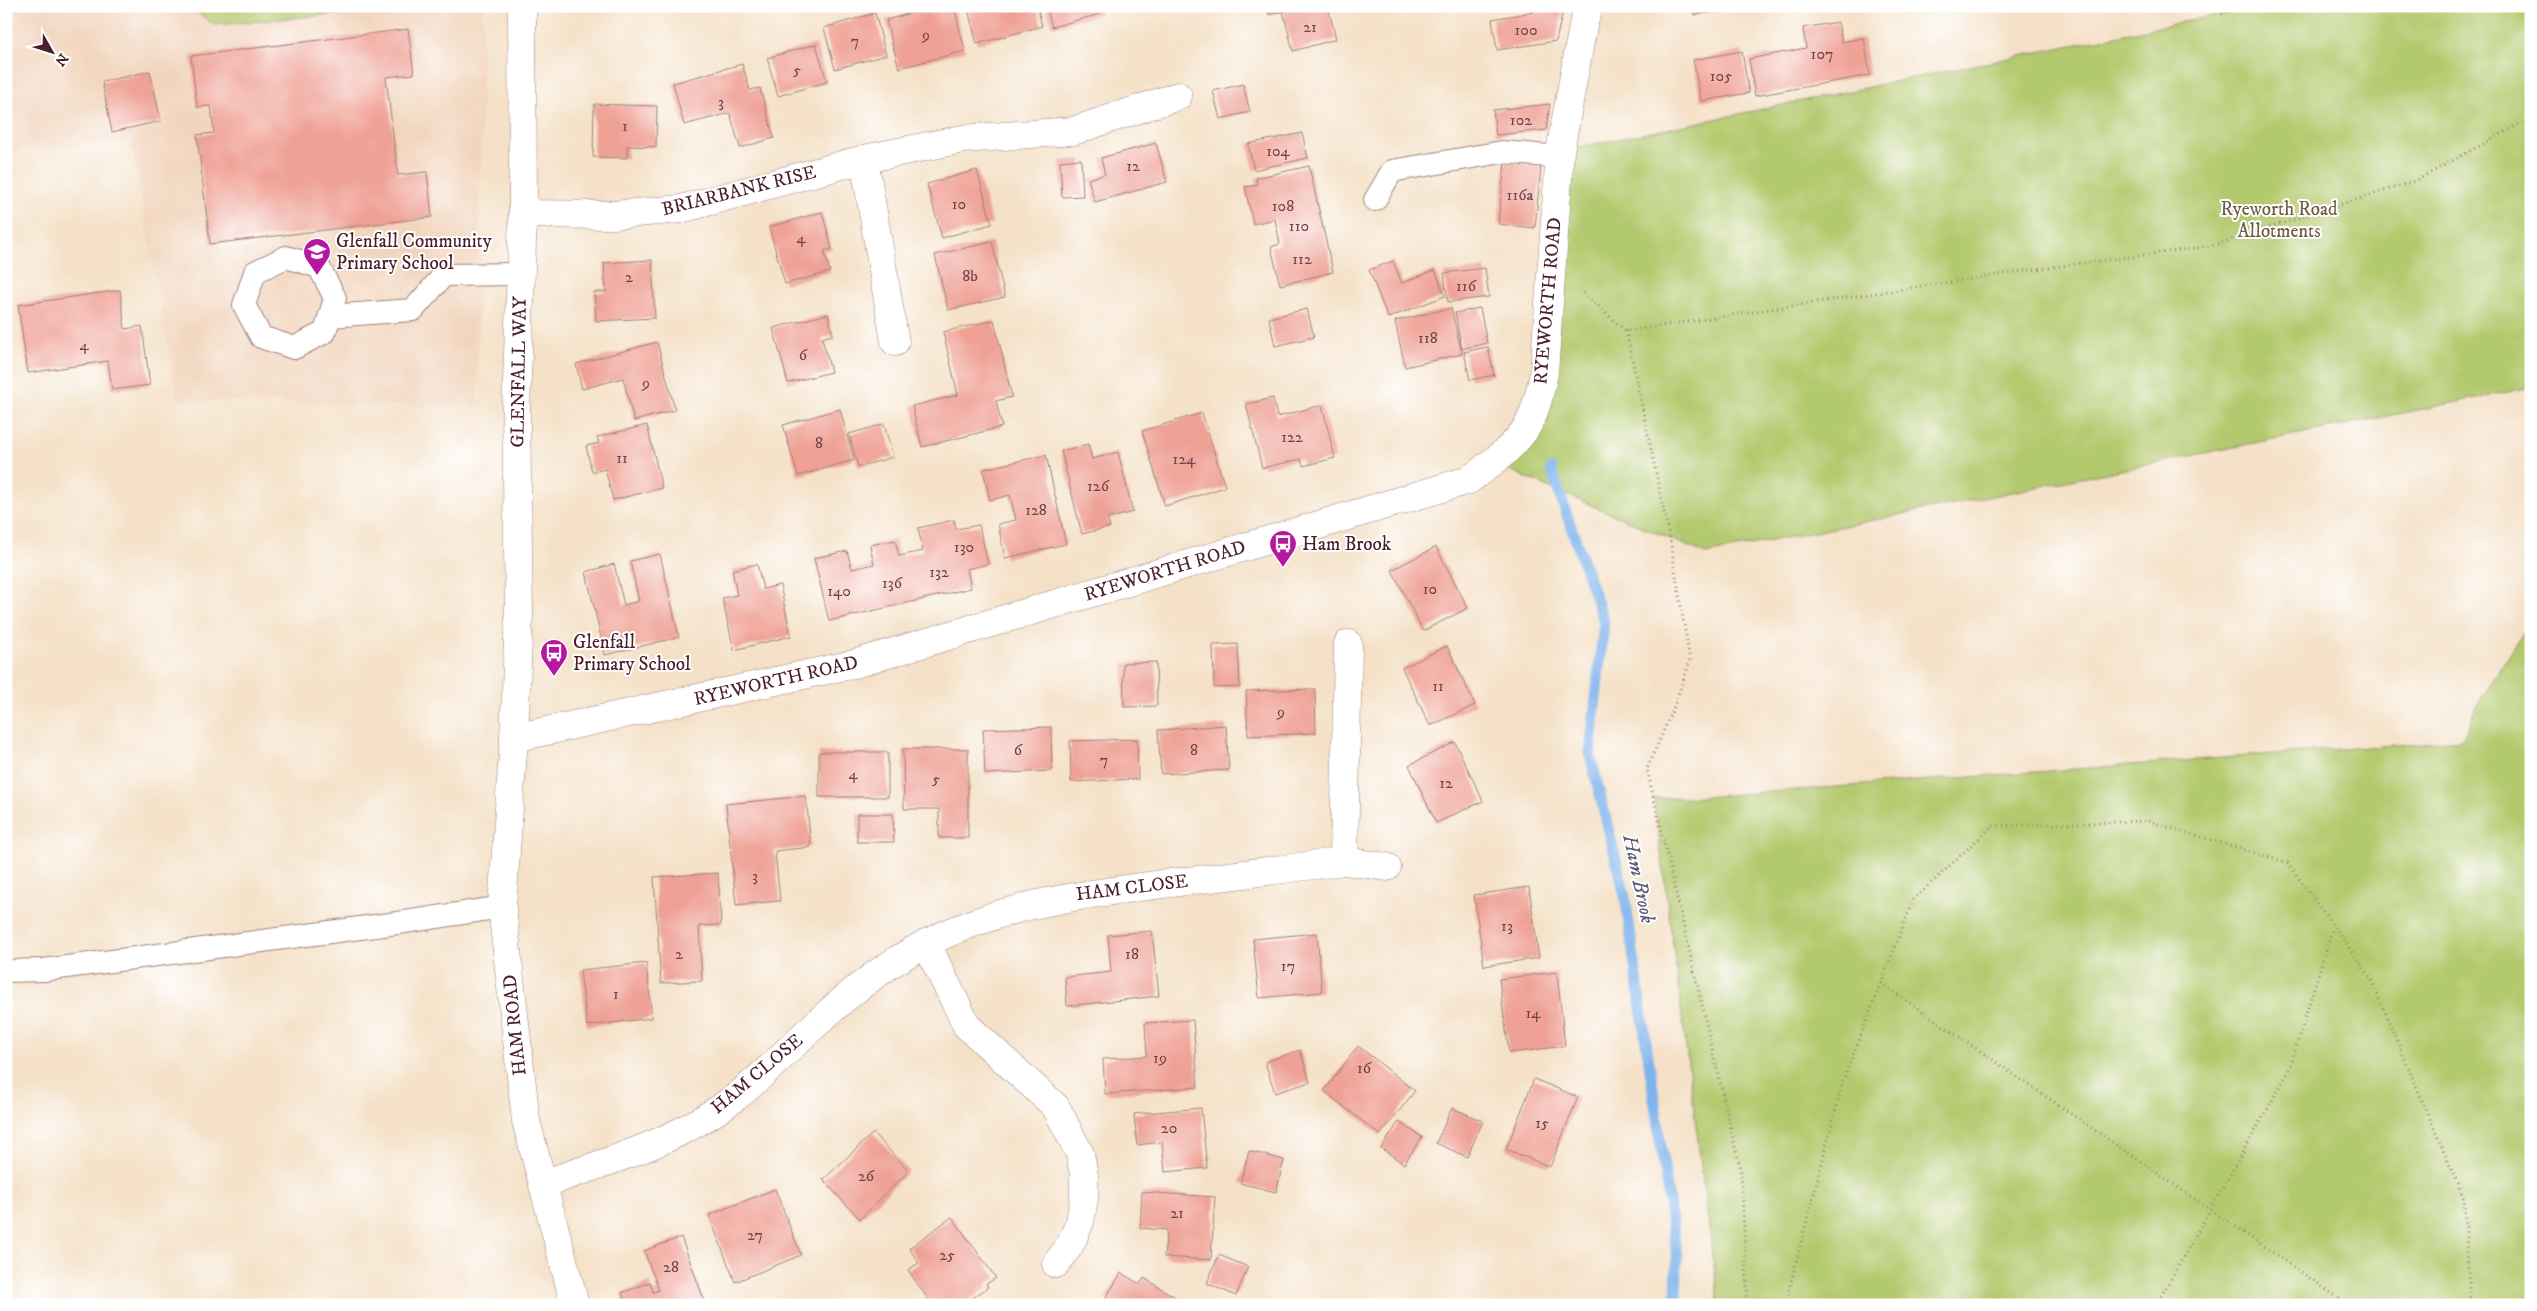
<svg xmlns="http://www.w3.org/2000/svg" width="2537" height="1311" font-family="'IM FELL DW Pica',serif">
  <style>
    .built { fill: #f2d5bd }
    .green { fill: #b3c96d; stroke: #7e744c }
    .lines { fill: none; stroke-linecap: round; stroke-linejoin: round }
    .stream { stroke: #7fb3ec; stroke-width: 11 }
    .building { fill: #efa195 }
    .lane-casing { stroke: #9f8079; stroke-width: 24 }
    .street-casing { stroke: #9f8079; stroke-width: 29 }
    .secondary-casing { stroke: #9f8079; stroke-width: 29 }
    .path { stroke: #9f8079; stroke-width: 3; stroke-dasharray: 1 4; stroke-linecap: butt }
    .lane { stroke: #fff; stroke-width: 22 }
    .street { stroke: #fff; stroke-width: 28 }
    .secondary { stroke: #fff; stroke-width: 28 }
    .labels { text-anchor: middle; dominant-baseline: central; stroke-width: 4; stroke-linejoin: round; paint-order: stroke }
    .number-label { font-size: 16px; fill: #734046 }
    .street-label { font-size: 19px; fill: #4a1f2b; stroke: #fff }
    .park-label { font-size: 19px; fill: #6f5a42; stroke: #fff }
    .poi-label { font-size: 19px; fill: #4a1f2b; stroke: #fff; text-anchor: start }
    .water-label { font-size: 20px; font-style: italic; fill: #5f5a78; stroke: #fff }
  </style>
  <rect width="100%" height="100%" fill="#fff"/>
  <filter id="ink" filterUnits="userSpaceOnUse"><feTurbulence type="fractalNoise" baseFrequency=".02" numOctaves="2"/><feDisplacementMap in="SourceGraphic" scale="10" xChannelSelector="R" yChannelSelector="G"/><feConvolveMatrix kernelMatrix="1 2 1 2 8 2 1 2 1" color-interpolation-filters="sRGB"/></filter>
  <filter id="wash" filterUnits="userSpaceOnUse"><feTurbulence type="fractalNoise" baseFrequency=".0096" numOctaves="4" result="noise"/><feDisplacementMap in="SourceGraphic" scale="20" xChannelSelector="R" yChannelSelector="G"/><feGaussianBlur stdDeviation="1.12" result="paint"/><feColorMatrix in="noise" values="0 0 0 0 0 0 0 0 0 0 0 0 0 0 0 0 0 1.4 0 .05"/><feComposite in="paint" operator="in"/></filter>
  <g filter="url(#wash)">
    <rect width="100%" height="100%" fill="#f4e1c7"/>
    <!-- built -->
    <polygon class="built" points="7,6 483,6 477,407 178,400 131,140 6,152"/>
    <!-- green -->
    <g class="green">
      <polygon points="189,6 426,6 214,25"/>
      <polygon points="2221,6 2531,6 2531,387 1706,554 1492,463 1528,424 1560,151 2222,14"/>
      <polygon points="2531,621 2531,1305 1719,1305 1654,798 1690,798 2462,740 2480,701"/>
    </g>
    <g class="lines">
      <!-- stream -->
      <polyline class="stream" points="1551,469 1604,622 1590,754 1625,896 1677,1257 1676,1305"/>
    </g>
    <g id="blocks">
      <!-- building -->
      <g class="building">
        <polygon points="936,6 939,10 954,6 965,51 899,68 886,20"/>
        <polygon points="967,6 1037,6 1042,26 977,44"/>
        <polygon points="1046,6 1099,6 1100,14 1052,27"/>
        <polygon points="1267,6 1328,6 1336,39 1293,51 1283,11 1269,15"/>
        <polygon points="1534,6 1564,6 1556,41 1497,50 1492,19 1533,12"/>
        <polygon points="1693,6 1742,6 1742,7 1694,15"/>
        <polygon points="875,13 886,55 835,69 824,28"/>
        <polygon points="1838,22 1842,42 1864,38 1870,75 1755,96 1749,59 1806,48 1803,28"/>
        <polygon points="408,29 414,74 386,77 398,175 427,172 432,217 210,244 197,135 214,133 211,106 197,107 191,56"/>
        <polygon points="816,44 827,82 778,96 767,58"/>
        <polygon points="1742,51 1749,93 1701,101 1693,60"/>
        <polygon points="742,64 750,90 760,88 774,138 740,148 730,113 684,125 673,83"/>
        <polygon points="150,71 161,121 112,132 102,82"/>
        <polygon points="1243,84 1250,112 1220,119 1213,91"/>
        <polygon points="594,104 657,106 656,147 627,146 627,158 593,157"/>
        <polygon points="1550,104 1546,130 1496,135 1493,110"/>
        <polygon points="1302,133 1308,158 1254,170 1248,144"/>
        <polygon points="1156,143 1167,182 1095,202 1088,179 1105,174 1101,158"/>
        <polygon points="1081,159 1083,196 1062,197 1060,161"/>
        <polygon points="1505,162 1541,165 1535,228 1498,224"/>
        <polygon points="1309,166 1333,272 1280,285 1271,247 1280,244 1275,219 1253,224 1245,187 1257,185 1256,178"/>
        <polygon points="977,170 992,224 942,238 927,184"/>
        <polygon points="822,212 832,249 824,251 830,272 785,284 769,227"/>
        <polygon points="992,242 1005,297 948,310 935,255"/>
        <polygon points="652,260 655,318 596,321 594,292 606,292 604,263"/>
        <polygon points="1393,261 1402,283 1435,270 1445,296 1388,318 1369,270"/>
        <polygon points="1485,268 1489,297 1448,302 1444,273"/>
        <polygon points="120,290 125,329 142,326 150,385 112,390 108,361 28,373 18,305"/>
        <polygon points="1451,308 1462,354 1405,367 1395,321"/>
        <polygon points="1480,308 1487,343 1462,349 1455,313"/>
        <polygon points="1307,309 1314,337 1275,346 1269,318"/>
        <polygon points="828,314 833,335 822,338 831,372 788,383 773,328"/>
        <polygon points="994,320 1012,397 996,401 1002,427 922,447 912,406 958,395 943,332"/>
        <polygon points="657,342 675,410 634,421 623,378 582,389 576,364"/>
        <polygon points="1488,347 1494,375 1470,380 1464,352"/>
        <polygon points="1273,398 1277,417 1322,405 1335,458 1303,466 1301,459 1262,468 1246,404"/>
        <polygon points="840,409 854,460 798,476 783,425"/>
        <polygon points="1202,413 1225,487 1165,506 1142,431"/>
        <polygon points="884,424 893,457 858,467 849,434"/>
        <polygon points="647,425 662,488 613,500 605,469 592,472 586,446 599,443 597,437"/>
        <polygon points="1088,444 1092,459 1118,452 1133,512 1107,519 1110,527 1082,534 1061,451"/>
        <polygon points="1046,455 1066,544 1005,558 998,524 1016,520 1010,495 990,500 983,469"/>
        <polygon points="954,520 956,529 979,525 988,564 967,569 971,588 829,621 814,558 847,551 852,569 874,564 870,545 895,540 899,556 923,551 918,528"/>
        <polygon points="1436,547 1468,608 1423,631 1392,570"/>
        <polygon points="660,554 679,637 605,655 586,572 614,564 624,605 639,601 630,561"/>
        <polygon points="757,564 763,589 780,585 791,636 734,650 722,598 737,595 732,570"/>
        <polygon points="1238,644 1240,687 1214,688 1213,645"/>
        <polygon points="1447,646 1475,705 1430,726 1402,668"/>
        <polygon points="1156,662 1157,706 1124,707 1123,663"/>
        <polygon points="1315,689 1316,733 1248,736 1246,691"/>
        <polygon points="1226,725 1229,770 1161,774 1158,730"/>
        <polygon points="1051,727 1052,771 985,774 983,729"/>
        <polygon points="1137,739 1138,779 1071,782 1070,741"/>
        <polygon points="1455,742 1483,801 1436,823 1409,765"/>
        <polygon points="903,749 968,749 968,838 939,838 939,809 904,809"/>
        <rect x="819" y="752" width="69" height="45"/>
        <polygon points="806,796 811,847 775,851 780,901 736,905 726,804"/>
        <polygon points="857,814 893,814 894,842 857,842"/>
        <polygon points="718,873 721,925 699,926 702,981 661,983 654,877"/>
        <polygon points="1529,887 1539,958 1484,966 1474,895"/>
        <polygon points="1152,931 1159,996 1067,1006 1065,977 1111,972 1108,935"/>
        <polygon points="1317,933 1322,992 1259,998 1253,939"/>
        <polygon points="646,963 652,1018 587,1026 580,970"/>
        <polygon points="1557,972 1565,1046 1509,1053 1499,979"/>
        <polygon points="1193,1020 1198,1087 1105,1094 1103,1059 1147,1056 1145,1023"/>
        <polygon points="1358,1046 1415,1091 1380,1135 1324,1091"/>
        <polygon points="1300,1050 1310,1082 1275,1093 1265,1062"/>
        <polygon points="1534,1079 1578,1097 1550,1167 1506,1149"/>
        <polygon points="1201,1108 1207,1168 1165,1172 1162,1142 1137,1145 1134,1114"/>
        <polygon points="1452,1108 1483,1121 1467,1157 1436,1143"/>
        <polygon points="1399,1122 1422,1137 1404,1164 1381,1148"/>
        <polygon points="873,1133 909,1171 860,1219 823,1180"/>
        <polygon points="1249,1151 1284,1160 1276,1192 1240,1183"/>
        <polygon points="775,1189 801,1255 735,1282 709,1215"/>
        <polygon points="1142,1192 1215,1197 1211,1260 1164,1257 1167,1230 1140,1228"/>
        <polygon points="952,1217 996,1278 986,1284 988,1287 963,1305 932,1305 908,1270 919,1263 909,1248"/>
        <polygon points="681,1237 706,1305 626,1305 622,1293 650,1282 653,1292 659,1290 644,1251"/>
        <polygon points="1219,1255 1248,1267 1236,1296 1207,1283"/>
        <polygon points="1121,1273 1140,1284 1144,1278 1182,1301 1180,1305 1115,1305 1105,1299"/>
      </g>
    </g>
  </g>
  <g filter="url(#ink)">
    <use href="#blocks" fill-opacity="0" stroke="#9f8079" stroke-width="1"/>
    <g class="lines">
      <defs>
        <g id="lane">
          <polyline points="1375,200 1392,171 1502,152 1560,157"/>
          <polygon points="286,257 319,267 335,298 325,332 294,348 261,337 244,305 255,272"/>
          <polyline points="330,316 413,310 444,275 521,274"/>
          <polyline points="6,971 44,970 405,922 502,907"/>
        </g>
        <g id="street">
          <polyline points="864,159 895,342"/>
          <polyline points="523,214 613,215 681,209 864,159 963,139 1073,131 1178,96"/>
          <polyline points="514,738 502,907 526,1121 575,1305"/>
          <polyline points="1344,861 1348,644"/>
          <polyline points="926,943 967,1026 1056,1107 1080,1154 1084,1175 1084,1199 1080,1222 1070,1245 1056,1264"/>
          <path d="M 543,1184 C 609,1161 677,1142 733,1099 C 763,1077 788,1049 816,1024 C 849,993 886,964 927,943 C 1004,904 1079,895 1163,884 C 1224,877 1284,869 1344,861 L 1387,867"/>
        </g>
        <path id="secondary" d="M 522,6 L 523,214 L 516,409 L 519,615 L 514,738 L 854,664 L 1469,480 C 1489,465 1515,447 1528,425 C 1537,409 1540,390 1544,373 L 1560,151 L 1584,21 L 1589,6"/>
      </defs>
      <!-- lane casing -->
      <use href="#lane" class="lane-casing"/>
      <!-- street casing -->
      <use href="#street" class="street-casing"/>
      <!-- secondary casing -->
      <use href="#secondary" class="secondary-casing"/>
      <!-- path -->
      <g class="path">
        <polyline points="2222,14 2241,6"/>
        <polyline points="1583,293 1626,331 2023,271 2211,246 2415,181 2531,118"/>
        <polyline points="1626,331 1670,539 1690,661 1673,709 1647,769 1741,1172 1748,1305"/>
        <polyline points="1881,983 2349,1305"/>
        <polyline points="1785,1305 1843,1081 1913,900 1992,826 2148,821 2288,863 2370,977 2464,1199 2470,1305"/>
        <polyline points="2156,1305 2288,1073 2333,927"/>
      </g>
      <!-- lane -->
      <use href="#lane" class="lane"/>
      <!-- street -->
      <use href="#street" class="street"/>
      <!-- secondary -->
      <use href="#secondary" class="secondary"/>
    </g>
  </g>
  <!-- icons -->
  <defs>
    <symbol id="school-pin" viewBox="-11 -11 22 30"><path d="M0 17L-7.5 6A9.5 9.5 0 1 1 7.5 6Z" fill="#b5179e" stroke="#fff"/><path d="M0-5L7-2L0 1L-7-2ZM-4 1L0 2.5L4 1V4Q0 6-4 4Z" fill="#fff"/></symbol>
    <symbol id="bus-pin" viewBox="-11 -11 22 30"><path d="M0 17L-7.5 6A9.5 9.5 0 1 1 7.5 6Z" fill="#b5179e" stroke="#fff"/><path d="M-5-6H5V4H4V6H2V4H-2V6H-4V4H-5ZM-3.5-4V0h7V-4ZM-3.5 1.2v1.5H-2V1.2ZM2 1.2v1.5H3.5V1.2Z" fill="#fff"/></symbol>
  </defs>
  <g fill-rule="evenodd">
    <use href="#school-pin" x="301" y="236" width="32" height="43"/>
    <use href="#bus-pin" x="1267" y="528" width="32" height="43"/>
    <use href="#bus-pin" x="538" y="637" width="32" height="43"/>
  </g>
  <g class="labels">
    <!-- number labels -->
    <g class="number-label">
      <text x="1310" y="27">21</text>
      <text x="1526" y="30">100</text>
      <text x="926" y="35">9</text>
      <text x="855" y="41">7</text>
      <text x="1822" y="54">107</text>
      <text x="797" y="70">5</text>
      <text x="1721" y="76">105</text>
      <text x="721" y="102">3</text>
      <text x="1521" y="120">102</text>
      <text x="625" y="126">1</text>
      <text x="1278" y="151">104</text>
      <text x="1133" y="166">12</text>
      <text x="1520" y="195">116a</text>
      <text x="959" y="204">10</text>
      <text x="1283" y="206">108</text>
      <text x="1299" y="226">110</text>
      <text x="801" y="238">4</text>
      <text x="1302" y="259">112</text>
      <text x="970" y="276">8b</text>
      <text x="629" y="277">2</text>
      <text x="1466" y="286">116</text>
      <text x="1428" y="338">118</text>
      <text x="84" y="345">4</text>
      <text x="803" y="355">6</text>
      <text x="646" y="383">9</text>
      <text x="1292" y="437">122</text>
      <text x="819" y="443">8</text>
      <text x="622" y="458">11</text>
      <text x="1184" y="459">124</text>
      <text x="1098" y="486">126</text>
      <text x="1036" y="510">128</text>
      <text x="964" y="547">130</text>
      <text x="939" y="572">132</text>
      <text x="892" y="583">136</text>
      <text x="1430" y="589">10</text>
      <text x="839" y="591">140</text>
      <text x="1438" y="686">11</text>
      <text x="1281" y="712">9</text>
      <text x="1018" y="750">6</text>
      <text x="1194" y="750">8</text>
      <text x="1104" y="760">7</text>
      <text x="853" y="774">4</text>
      <text x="936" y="779">5</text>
      <text x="1446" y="783">12</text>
      <text x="755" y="876">3</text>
      <text x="1507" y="926">13</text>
      <text x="679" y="954">2</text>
      <text x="1132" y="954">18</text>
      <text x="1288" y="966">17</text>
      <text x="616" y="994">1</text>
      <text x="1533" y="1013">14</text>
      <text x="1160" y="1058">19</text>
      <text x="1364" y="1068">16</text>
      <text x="1542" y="1123">15</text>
      <text x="1169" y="1128">20</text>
      <text x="866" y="1176">26</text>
      <text x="1177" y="1213">21</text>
      <text x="755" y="1235">27</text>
      <text x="947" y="1255">25</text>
      <text x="671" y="1267">28</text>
    </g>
    <!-- street labels -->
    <g class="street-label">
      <text transform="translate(739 191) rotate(-14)">BRIARBANK RISE</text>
      <text transform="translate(1548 301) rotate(-85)">RYEWORTH ROAD</text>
      <text transform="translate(519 372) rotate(-89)">GLENFALL WAY</text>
      <text transform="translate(1165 571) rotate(-17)">RYEWORTH ROAD</text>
      <text transform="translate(776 681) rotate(-13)">RYEWORTH ROAD</text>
      <text transform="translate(1132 888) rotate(-7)">HAM CLOSE</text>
      <text transform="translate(515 1025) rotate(-96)">HAM ROAD</text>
      <text transform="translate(757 1074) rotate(-40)">HAM CLOSE</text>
    </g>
    <!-- park labels -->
    <g class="park-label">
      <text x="2279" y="209">Ryeworth Road<tspan x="2279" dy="22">Allotments</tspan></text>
    </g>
    <!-- poi labels -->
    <g class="poi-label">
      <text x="336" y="241">Glenfall Community<tspan x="336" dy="22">Primary School</tspan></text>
      <text x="1302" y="544">Ham Brook</text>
      <text x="573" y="642">Glenfall<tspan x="573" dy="22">Primary School</tspan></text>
    </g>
    <!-- water labels -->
    <g class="water-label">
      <text transform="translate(1638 879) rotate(78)">Ham Brook</text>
    </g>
  </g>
  <!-- margin -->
  <rect width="2537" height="1311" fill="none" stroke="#fff" stroke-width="25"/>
  <!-- north arrow -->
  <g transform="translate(52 52) rotate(129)" stroke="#ffffff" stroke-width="4" paint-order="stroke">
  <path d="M0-4L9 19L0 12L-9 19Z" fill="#4a1f2b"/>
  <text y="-8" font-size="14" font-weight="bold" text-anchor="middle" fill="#4a1f2b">N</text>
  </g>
</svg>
